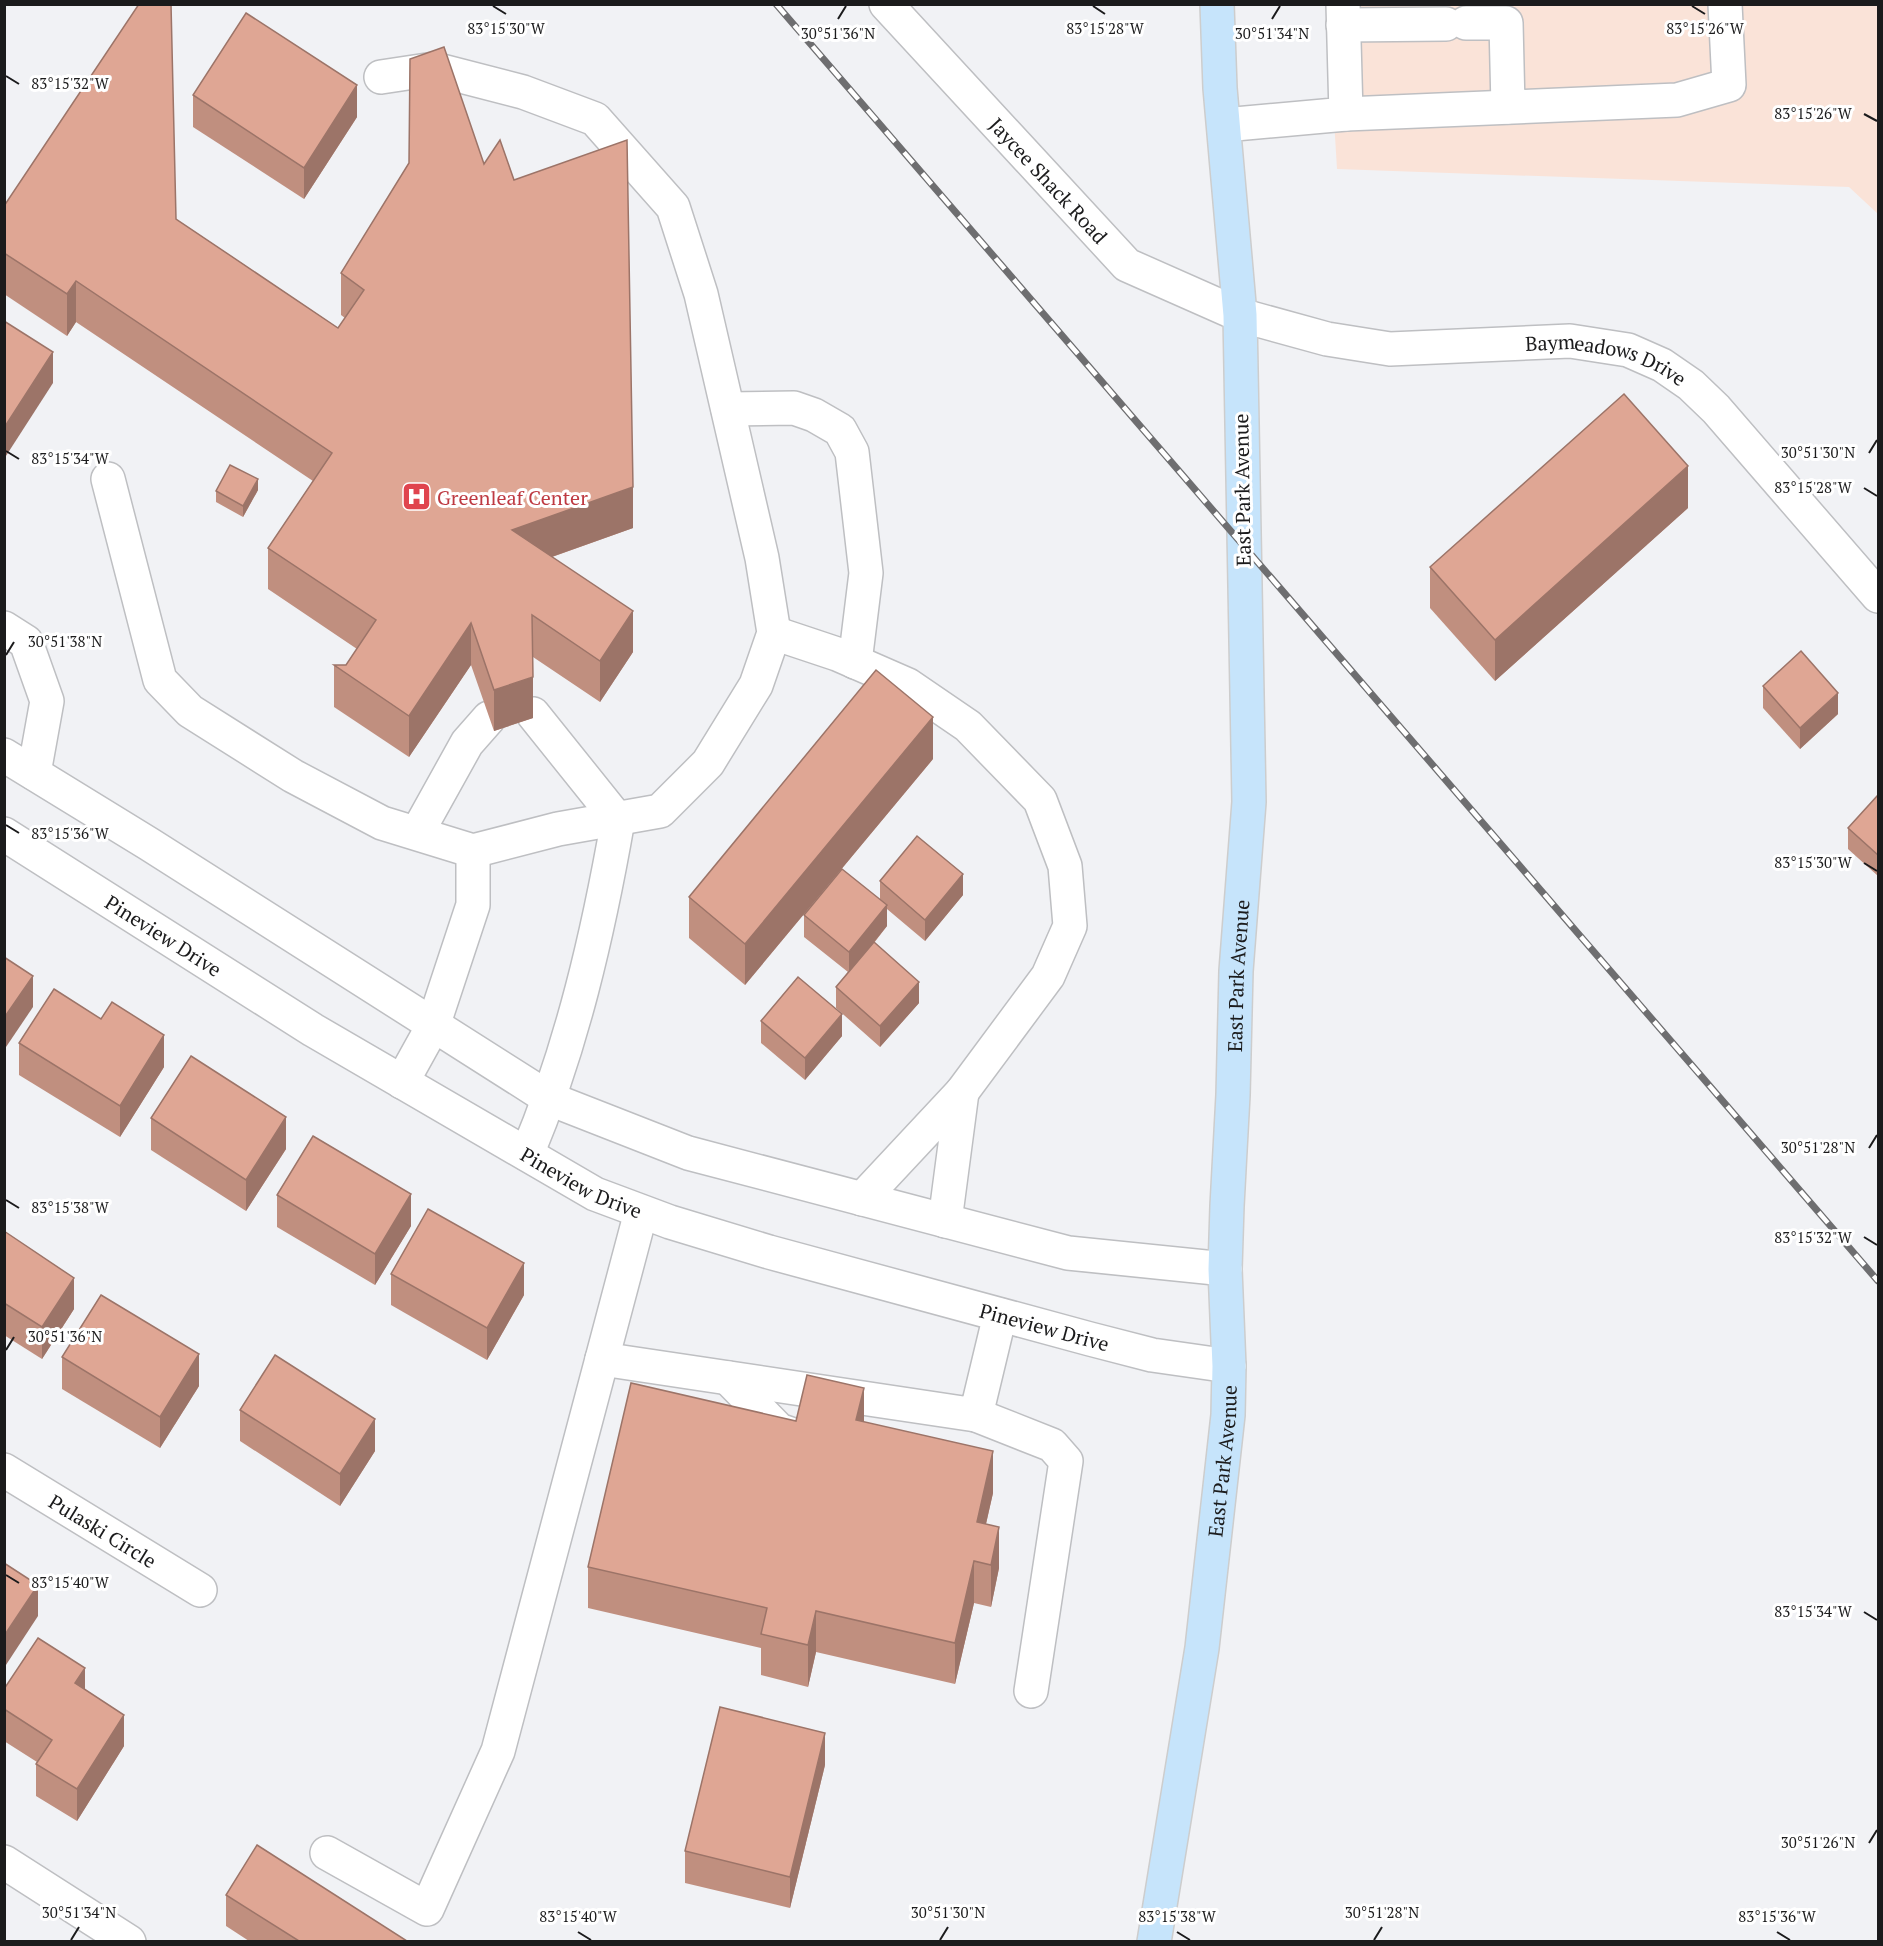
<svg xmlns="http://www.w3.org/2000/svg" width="1883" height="1946" font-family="'PT Serif',serif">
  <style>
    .industrial { fill: #fae3d8 }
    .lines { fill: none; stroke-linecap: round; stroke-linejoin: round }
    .minor-casing { stroke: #bebfc2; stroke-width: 36 }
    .major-casing { stroke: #cdcdcd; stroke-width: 36 }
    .minor { stroke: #fff; stroke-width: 33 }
    .major { stroke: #c6e4fb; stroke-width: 33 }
    .rail-casing { stroke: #6e6e70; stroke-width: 7 }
    .rail { stroke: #fff; stroke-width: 4.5; stroke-dasharray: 14; stroke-linecap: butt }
    .wall { fill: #c08f7f }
    .shaded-wall { fill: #9c7468 }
    .building { fill: #dfa694; stroke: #9c7468; stroke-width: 1.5 }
    .ticks { fill: none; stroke: #1b1b1c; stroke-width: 2 }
    .labels { text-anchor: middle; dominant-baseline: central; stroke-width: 6; stroke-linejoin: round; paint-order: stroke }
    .street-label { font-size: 20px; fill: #1b1b1c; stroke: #fff }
    .health-label { font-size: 20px; fill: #be3a42; stroke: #fff; text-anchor: start }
    .ticks-label { font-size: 15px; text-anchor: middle; fill: #1b1b1c; stroke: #fff; stroke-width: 6; stroke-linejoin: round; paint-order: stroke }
  </style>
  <rect width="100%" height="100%" fill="#f1f2f5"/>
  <!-- industrial -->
  <polygon class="industrial" points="1327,5 1878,5 1878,214 1849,187 1337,169"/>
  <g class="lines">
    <defs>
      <g id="minor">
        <path id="s1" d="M 886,4 L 1127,265 L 1240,315 L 1327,339 L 1390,349 L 1570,341 L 1628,350 L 1662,365 L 1691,385 L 1716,409 L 1878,596"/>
        <polyline points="1466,23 1506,23 1508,107"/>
        <polyline points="1343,25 1446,24"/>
        <polyline points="1346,114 1677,100 1729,85 1725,4"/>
        <polyline points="1224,125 1346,114 1343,4"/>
        <polyline points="728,409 794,408 814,415 840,430 852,452 866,573 855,662"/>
        <polyline points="108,479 160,680 190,711 293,776 382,823 473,851 558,829 660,811 708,763 756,685 774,633 762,558 701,294 673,207 595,119 523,92 434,69 381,77"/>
        <polyline points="4,628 26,642 47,701 34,773"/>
        <polyline points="774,633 837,654 908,685 968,726 1040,800 1065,866 1070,926 1048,976 962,1092"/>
        <polyline points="4,755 149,844 550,1099 688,1153 1068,1253 1225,1269"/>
        <polyline points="417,833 467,743 489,718"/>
        <path id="s2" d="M 4,834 L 313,1030 L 595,1194 L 670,1222 L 769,1252 L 1090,1339 L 1152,1355 L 1229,1366"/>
        <polyline points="402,1082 433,1026 473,905 473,851"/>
        <path d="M 527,1154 C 572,1047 598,934 618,820 L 533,714"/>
        <polyline points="862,1199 962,1092 945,1221"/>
        <polyline points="602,1359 976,1415 1000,1315"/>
        <polyline points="728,1378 779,1430 799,1437"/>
        <polyline points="976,1415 1052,1445 1066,1461 1031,1691"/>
        <path id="s3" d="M 4,1470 L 200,1590"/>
        <polyline points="327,1853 427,1909 498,1751 641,1212"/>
        <polyline points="4,1862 129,1942"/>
      </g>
      <g id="major">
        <path id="s4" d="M 1154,1942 L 1202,1648 L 1228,1415 L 1229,1366 L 1225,1269 L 1227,1206 L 1233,1095 L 1236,971 L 1249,802 L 1240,315 L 1220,88 L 1217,4"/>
      </g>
    </defs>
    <!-- minor casing -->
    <use href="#minor" class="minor-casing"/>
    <!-- major casing -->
    <use href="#major" class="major-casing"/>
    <!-- minor -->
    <use href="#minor" class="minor"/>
    <!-- major -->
    <use href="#major" class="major"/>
    <defs>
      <polyline id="rail" points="776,4 1878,1281"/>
    </defs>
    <!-- rail casing -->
    <use href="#rail" class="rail-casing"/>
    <!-- rail -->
    <use href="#rail" class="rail"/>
  </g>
  <!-- wall -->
  <g class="wall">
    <polygon points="193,95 357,117 304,199 193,127"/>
    <polygon points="484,164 633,528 552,557 633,652 600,702 533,657 533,718 494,731 471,665 409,757 334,707 334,665 346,665 357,649 268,589 268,548 313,481 76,322 67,336 4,294 4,206 176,219 338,328 345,318 341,315 341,273"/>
    <polygon points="258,490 243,517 216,502 216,491"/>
    <polygon points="1688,508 1495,681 1430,608 1430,567"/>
    <polygon points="1763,686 1838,714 1800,749 1763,708"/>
    <polygon points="933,759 745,985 689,938 689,897"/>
    <polygon points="1878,795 1878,876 1848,849 1848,828"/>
    <polygon points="880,881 963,895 925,941 887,909 887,926 874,943 919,1003 880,1047 836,1008 836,987 848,972 804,937 804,915 880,899"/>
    <polygon points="761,1021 842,1036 805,1080 761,1043"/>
    <polygon points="19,1043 164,1067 120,1137 19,1075"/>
    <polygon points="151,1118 286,1149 246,1211 151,1150"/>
    <polygon points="277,1195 411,1226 375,1285 277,1227"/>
    <polygon points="4,1231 74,1309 42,1359 4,1335"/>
    <polygon points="391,1274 524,1295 487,1360 391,1305"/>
    <polygon points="62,1357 199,1386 160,1448 62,1389"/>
    <polygon points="240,1410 375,1451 340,1506 240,1441"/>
    <polygon points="796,1421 864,1422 993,1493 986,1524 999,1568 991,1607 974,1603 955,1684 816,1652 808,1687 761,1675 761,1648 588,1608 588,1567"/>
    <polygon points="4,1689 85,1690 124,1746 77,1821 36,1796 36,1764 37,1762 4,1741"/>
    <polygon points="825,1765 790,1908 685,1883 685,1851"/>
    <polygon points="226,1895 407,1941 249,1941 226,1926"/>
  </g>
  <!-- shaded-wall -->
  <g class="shaded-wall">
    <polygon points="357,85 357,117 304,199 304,168"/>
    <polygon points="76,281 76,322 67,336 67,294"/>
    <polygon points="53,352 53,383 4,459 4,428"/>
    <polygon points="1688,466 1688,508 1495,681 1495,640"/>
    <polygon points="258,479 258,490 243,517 243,506"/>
    <polygon points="633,487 633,528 512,571 512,530"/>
    <polygon points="633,611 633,652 600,702 600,661"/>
    <polygon points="471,623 471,665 409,757 409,716"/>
    <polygon points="533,677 533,718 494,731 494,690"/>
    <polygon points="1838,693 1838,714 1800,749 1800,728"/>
    <polygon points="933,717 933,759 745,985 745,944"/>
    <polygon points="963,874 963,895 925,941 925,920"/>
    <polygon points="887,905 887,926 849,973 849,952"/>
    <polygon points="33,976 33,1007 4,1050 4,1018"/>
    <polygon points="919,982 919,1003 880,1047 880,1026"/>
    <polygon points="842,1014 842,1036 805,1080 805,1058"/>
    <polygon points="164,1035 164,1067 120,1137 120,1106"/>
    <polygon points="286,1117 286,1149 246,1211 246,1180"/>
    <polygon points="411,1194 411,1226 375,1285 375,1254"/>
    <polygon points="524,1263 524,1295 487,1360 487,1328"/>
    <polygon points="74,1278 74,1309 42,1359 42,1327"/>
    <polygon points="199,1354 199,1386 160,1448 160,1417"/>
    <polygon points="864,1388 864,1429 856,1420"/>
    <polygon points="375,1419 375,1451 340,1506 340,1474"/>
    <polygon points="993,1451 993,1493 977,1563 977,1522"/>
    <polygon points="999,1527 999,1568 991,1607 991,1565"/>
    <polygon points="974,1561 974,1603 955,1684 955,1643"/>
    <polygon points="38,1585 38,1616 4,1668 4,1636"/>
    <polygon points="816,1611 816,1652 808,1687 808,1645"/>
    <polygon points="85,1668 85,1700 75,1683"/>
    <polygon points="124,1715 124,1746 77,1821 77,1789"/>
    <polygon points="825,1733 825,1765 790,1908 790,1877"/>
  </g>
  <!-- building -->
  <g class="building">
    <polygon points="139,4 171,4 176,219 338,328 364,290 341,273 409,163 410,59 444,47 484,164 500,140 514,180 627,140 633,487 512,530 633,611 600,661 532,615 533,677 494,690 471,623 409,716 334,665 346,665 376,620 268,548 332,453 76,281 67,294 4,253 4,206"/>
    <polygon points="246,13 357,85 304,168 193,95"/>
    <polygon points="4,321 53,352 4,428"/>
    <polygon points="1624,394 1688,466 1495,640 1430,567"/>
    <polygon points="230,465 258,479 243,506 216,491"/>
    <polygon points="1801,651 1838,693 1800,728 1763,686"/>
    <polygon points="876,670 933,717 745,944 689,897"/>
    <polygon points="1878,795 1878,855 1848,828"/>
    <polygon points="917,836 963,874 925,920 880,881"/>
    <polygon points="842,869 887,905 849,952 804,915"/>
    <polygon points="874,942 919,982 880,1026 836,987"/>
    <polygon points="4,957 33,976 4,1018"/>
    <polygon points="798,977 842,1014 805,1058 761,1021"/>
    <polygon points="54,989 101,1019 112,1002 164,1035 120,1106 19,1043"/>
    <polygon points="191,1056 286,1117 246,1180 151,1118"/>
    <polygon points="313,1136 411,1194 375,1254 277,1195"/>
    <polygon points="428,1209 524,1263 487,1328 391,1274"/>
    <polygon points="4,1231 74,1278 42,1327 4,1303"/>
    <polygon points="101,1295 199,1354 160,1417 62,1357"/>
    <polygon points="275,1355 375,1419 340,1474 240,1410"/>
    <polygon points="807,1375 864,1388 856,1420 993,1451 977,1522 999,1527 991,1565 974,1561 955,1643 816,1611 808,1645 761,1634 767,1608 588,1567 631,1383 796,1421"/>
    <polygon points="4,1563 38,1585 4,1636"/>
    <polygon points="38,1638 85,1668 75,1683 124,1715 77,1789 36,1764 52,1740 4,1709 4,1689"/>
    <polygon points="720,1707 825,1733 790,1877 685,1851"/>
    <polygon points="257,1845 407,1941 299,1941 226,1895"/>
  </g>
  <!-- ticks -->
  <path class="ticks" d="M 493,6 L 506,14M 1093,6 L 1105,14M 1692,6 L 1705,14M 838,19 L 846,6M 1272,19 L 1280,6M 6,76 L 19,84M 1864,114 L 1877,121M 6,451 L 19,459M 1869,453 L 1877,440M 1864,488 L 1877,496M 6,655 L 14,642M 6,825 L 19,833M 1864,863 L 1877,871M 1869,1148 L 1877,1135M 6,1200 L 19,1208M 1864,1237 L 1877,1245M 6,1350 L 14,1337M 6,1575 L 19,1583M 1864,1612 L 1877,1620M 1869,1843 L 1877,1830M 578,1932 L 591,1940M 1177,1932 L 1190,1940M 1777,1932 L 1790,1940M 71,1940 L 79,1927M 940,1940 L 948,1927M 1374,1940 L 1382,1927"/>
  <!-- icons -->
  <defs>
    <symbol id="hospital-square" viewBox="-11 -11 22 22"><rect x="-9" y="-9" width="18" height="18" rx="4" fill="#e0444e" stroke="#fff"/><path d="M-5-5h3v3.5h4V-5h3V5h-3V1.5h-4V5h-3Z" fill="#fff"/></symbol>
  </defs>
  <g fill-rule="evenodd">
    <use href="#hospital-square" x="400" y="480" width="33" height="33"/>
  </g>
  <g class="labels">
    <!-- street labels -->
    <g class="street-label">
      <text stroke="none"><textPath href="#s1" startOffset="240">Jaycee Shack Road</textPath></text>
      <text stroke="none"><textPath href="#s1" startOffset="852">Baymeadows Drive</textPath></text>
      <text transform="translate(1242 490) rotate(-91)">East Park Avenue</text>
      <text stroke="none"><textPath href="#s2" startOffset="189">Pineview Drive</textPath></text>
      <text stroke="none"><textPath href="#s4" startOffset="972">East Park Avenue</textPath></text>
      <text stroke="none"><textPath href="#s2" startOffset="675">Pineview Drive</textPath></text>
      <text stroke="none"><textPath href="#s2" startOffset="1161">Pineview Drive</textPath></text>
      <text stroke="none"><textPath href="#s4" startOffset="486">East Park Avenue</textPath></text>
      <text stroke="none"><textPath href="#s3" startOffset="116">Pulaski Circle</textPath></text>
    </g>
    <!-- health labels -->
    <g class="health-label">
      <text x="437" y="497">Greenleaf Center</text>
    </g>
  </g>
  <g class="ticks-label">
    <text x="506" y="34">83°15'30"W</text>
    <text x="1105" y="34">83°15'28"W</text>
    <text x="1705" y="34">83°15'26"W</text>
    <text x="838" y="39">30°51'36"N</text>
    <text x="1272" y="39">30°51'34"N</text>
    <text x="70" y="89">83°15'32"W</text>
    <text x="1813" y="119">83°15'26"W</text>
    <text x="1818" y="458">30°51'30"N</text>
    <text x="70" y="464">83°15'34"W</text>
    <text x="1813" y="493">83°15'28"W</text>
    <text x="65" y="647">30°51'38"N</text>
    <text x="70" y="839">83°15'36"W</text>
    <text x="1813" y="868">83°15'30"W</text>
    <text x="1818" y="1153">30°51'28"N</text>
    <text x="70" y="1213">83°15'38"W</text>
    <text x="1813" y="1243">83°15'32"W</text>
    <text x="65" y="1342">30°51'36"N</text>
    <text x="70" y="1588">83°15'40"W</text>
    <text x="1813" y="1617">83°15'34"W</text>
    <text x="1818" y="1848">30°51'26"N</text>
    <text x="79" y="1918">30°51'34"N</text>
    <text x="948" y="1918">30°51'30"N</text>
    <text x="1382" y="1918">30°51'28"N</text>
    <text x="578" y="1922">83°15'40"W</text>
    <text x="1177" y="1922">83°15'38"W</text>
    <text x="1777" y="1922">83°15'36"W</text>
  </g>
  <!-- border -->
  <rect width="1883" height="1946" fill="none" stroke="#1b1b1c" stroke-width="12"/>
</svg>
